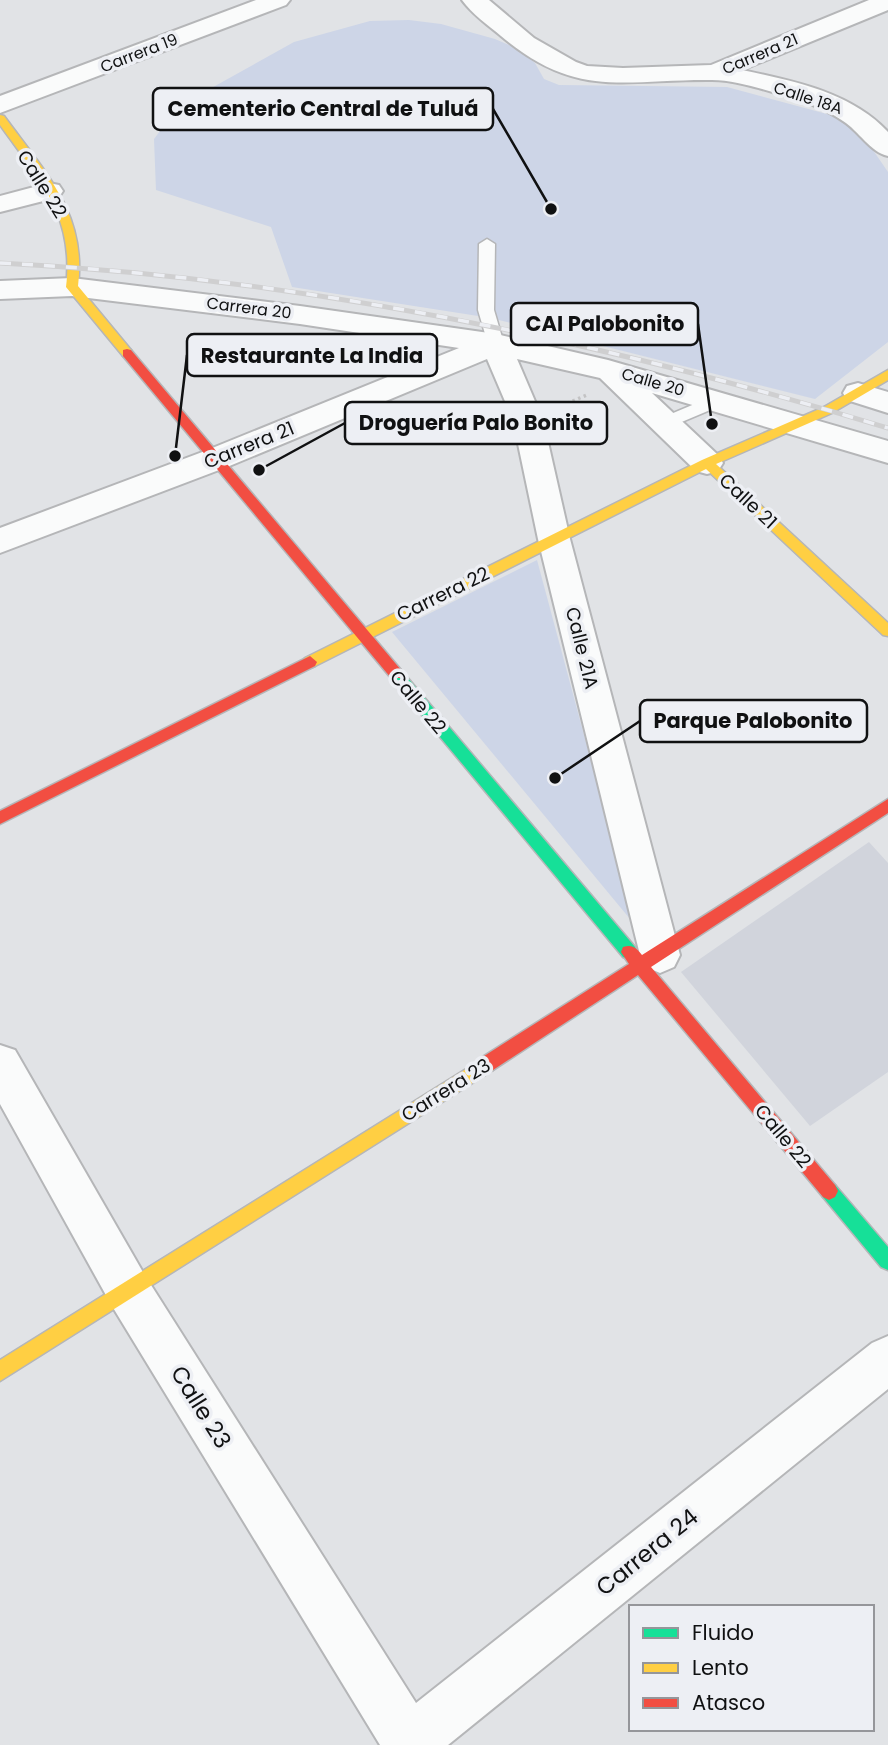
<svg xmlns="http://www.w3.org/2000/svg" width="888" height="1745" font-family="Poppins,sans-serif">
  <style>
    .built { fill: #d1d4dc }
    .green { fill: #cdd5e7 }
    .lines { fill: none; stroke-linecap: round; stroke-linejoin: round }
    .lane-casing { stroke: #b5b6b8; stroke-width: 3 }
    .street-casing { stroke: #b5b6b8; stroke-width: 4 }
    .fast-casing { stroke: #b5b6b8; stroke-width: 3 }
    .slow-casing { stroke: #b5b6b8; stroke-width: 3 }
    .jam-casing { stroke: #b5b6b8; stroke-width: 3 }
    .path { stroke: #c3c3c4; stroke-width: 3.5; stroke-dasharray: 2.5 3.5; stroke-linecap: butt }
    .lane { fill: #fafbfb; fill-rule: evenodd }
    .street { fill: #fafbfb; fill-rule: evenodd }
    .fast { fill: #16e098; fill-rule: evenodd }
    .slow { fill: #ffcf43; fill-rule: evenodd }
    .jam { fill: #f24e42; fill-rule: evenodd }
    .rail-casing { stroke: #cfcfd0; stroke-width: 5 }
    .rail { stroke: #edeff4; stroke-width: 3.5; stroke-dasharray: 11; stroke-linecap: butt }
    .labels { text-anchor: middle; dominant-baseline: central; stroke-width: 7; stroke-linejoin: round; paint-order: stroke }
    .far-street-label { font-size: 16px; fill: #101112; stroke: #edeff4 }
    .street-label { font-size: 19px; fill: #101112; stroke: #edeff4 }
    .near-street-label { font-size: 23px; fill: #101112; stroke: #edeff4 }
    .leader { fill: none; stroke: #101112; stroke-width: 2.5 }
    .callout-dot { fill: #101112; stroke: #edeff4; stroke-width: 2.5 }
    .callout { fill: #edeff4; stroke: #101112; stroke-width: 2.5 }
    .callout-label { font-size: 21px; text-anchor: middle; font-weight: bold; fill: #101112 }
  </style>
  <rect width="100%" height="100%" fill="#e1e3e6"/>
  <!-- built -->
  <polygon class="built" points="869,842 888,863 888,1072 810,1126 681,972"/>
  <!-- green -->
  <g class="green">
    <polygon points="409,20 441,24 495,39 518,49 535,63 544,79 559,85 727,87 853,121 888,172 888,342 815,399 491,318 292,287 271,227 156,190 154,139 179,106 294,42 370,21"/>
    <polygon points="537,560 635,925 392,632"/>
  </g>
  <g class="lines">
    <defs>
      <g id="lane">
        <polygon points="487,239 495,244 494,310 504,344 496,349 488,344 478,310 479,244"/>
        <polygon points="716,395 722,397 724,401 722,405 665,429 657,423 659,419"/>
      </g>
      <g id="street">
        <polygon points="256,0 290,0 286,5 0,113 0,96"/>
        <path d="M 462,0 L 489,0 L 534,38 L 576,62 L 587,66 L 623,68 L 711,65 L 869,0 L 888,0 L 888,10 L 742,70 C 793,81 851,92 888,132 L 888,156 C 870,152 859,131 843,121 C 824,108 802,100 779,94 C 759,88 733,80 712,80 C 623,79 577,100 501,36 C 488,25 472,14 462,0 Z"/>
        <polygon points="49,183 59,185 63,191 59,197 0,212 0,196"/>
        <polygon points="72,278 300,306 496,334 608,360 888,441 888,463 652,393 718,455 723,463 718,471 707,474 696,471 600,378 517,359 543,420 570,539 680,955 674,967 660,973 646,967 640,955 538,539 513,420 487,359 227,467 0,553 0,528 205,451 459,348 300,324 72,296 0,299 0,281"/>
        <polygon points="858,383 888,392 888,413 847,400 843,393 847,386"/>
        <polygon points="0,1045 15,1050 144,1274 416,1703 872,1343 888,1336 888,1389 448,1745 380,1745 112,1306 0,1104"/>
      </g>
      <g id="fast">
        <polygon points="396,668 401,670 635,947 637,952 635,957 629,959 623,957 391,678 389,674"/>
        <polygon points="829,1182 835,1185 888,1247 888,1270 881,1267 823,1197 820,1191 823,1185"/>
      </g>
      <g id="slow">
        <path d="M 0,115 L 4,116 C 44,171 87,213 78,286 L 131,350 L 131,356 L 123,356 L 66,287 C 75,215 39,180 0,125 Z"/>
        <polygon points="888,370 888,380 832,413 716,464 888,623 888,636 883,635 706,469 315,666 310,668 303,662 305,658 702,460 824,407"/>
        <polygon points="487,1056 493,1058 496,1064 493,1070 0,1381 0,1360"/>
      </g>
      <g id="jam">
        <polygon points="127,349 131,350 401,670 403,674 401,678 391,678 123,356 123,350"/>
        <polygon points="310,656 317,662 315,666 0,824 0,811"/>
        <path d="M 888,799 L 888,813 L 651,967 L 835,1185 L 838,1191 L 835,1197 L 829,1200 L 823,1197 L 638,975 L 493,1070 L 487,1072 L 481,1070 L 478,1064 L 481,1058 L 629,964 L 621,952 L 623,947 C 633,944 636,948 642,955 Z"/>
      </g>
    </defs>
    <!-- lane casing -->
    <use href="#lane" class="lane-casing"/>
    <!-- street casing -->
    <use href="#street" class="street-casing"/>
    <!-- fast casing -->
    <use href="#fast" class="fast-casing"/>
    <!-- slow casing -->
    <use href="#slow" class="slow-casing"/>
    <!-- jam casing -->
    <use href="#jam" class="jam-casing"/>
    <!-- path -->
    <polyline class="path" points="556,408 587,395"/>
    <!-- lane -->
    <use href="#lane" class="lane"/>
    <!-- street -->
    <use href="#street" class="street"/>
    <!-- fast -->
    <use href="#fast" class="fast"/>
    <!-- slow -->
    <use href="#slow" class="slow"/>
    <!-- jam -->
    <use href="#jam" class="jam"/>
    <defs>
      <path id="rail" d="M 0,263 C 302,278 599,340 888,428"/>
    </defs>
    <!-- rail casing -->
    <use href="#rail" class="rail-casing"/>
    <!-- rail -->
    <use href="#rail" class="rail"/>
  </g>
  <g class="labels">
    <!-- far-street labels -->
    <g class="far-street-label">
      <text transform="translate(139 53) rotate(-21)">Carrera 19</text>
      <text transform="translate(760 54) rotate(-23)">Carrera 21</text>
      <text transform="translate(808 98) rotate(18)">Calle 18A</text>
      <text transform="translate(249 308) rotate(7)">Carrera 20</text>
      <text transform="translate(653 382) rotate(16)">Calle 20</text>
    </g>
    <!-- street labels -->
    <g class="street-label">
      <text transform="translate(42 184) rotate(58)">Calle 22</text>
      <text transform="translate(249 445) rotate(-22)">Carrera 21</text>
      <text transform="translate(748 501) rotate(43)">Calle 21</text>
      <text transform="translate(443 594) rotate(-26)">Carrera 22</text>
      <text transform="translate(582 648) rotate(76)">Calle 21A</text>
      <text transform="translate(418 702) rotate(50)">Calle 22</text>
      <text transform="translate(446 1090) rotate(-32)">Carrera 23</text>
      <text transform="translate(783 1136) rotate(50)">Calle 22</text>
    </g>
    <!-- near-street labels -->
    <g class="near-street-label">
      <text transform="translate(201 1407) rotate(58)">Calle 23</text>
      <text transform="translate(647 1552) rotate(-39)">Carrera 24</text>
    </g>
  </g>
  <!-- callouts -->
  <path class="leader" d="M551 209L493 109M712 424L698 324M175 456L187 355M259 470L345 423M555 778L640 721"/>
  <g class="callout-dot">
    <circle cx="551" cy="209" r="7"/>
    <circle cx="712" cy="424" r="7"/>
    <circle cx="175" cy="456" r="7"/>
    <circle cx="259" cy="470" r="7"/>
    <circle cx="555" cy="778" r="7"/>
  </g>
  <g class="callout">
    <rect x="153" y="88" width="340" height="42" rx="7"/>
    <rect x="511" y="303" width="187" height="42" rx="7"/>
    <rect x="187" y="334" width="250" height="42" rx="7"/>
    <rect x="345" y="402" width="262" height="42" rx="7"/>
    <rect x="640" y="700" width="227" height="42" rx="7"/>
  </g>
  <g class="callout-label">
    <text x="323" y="116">Cementerio Central de Tuluá</text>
    <text x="605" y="331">CAI Palobonito</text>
    <text x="312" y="363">Restaurante La India</text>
    <text x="476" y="430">Droguería Palo Bonito</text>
    <text x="753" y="728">Parque Palobonito</text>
  </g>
  <!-- legend -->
  <rect x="629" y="1605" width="245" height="126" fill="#edeff4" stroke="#95969a" stroke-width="2"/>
  <rect x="643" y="1628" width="35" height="10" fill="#16e098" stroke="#95969a" stroke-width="2"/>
  <text x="692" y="1640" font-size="21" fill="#101112">Fluido</text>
  <rect x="643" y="1663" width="35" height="10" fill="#ffcf43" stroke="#95969a" stroke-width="2"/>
  <text x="692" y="1675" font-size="21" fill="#101112">Lento</text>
  <rect x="643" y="1698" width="35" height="10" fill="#f24e42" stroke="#95969a" stroke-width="2"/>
  <text x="692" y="1710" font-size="21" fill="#101112">Atasco</text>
</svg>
